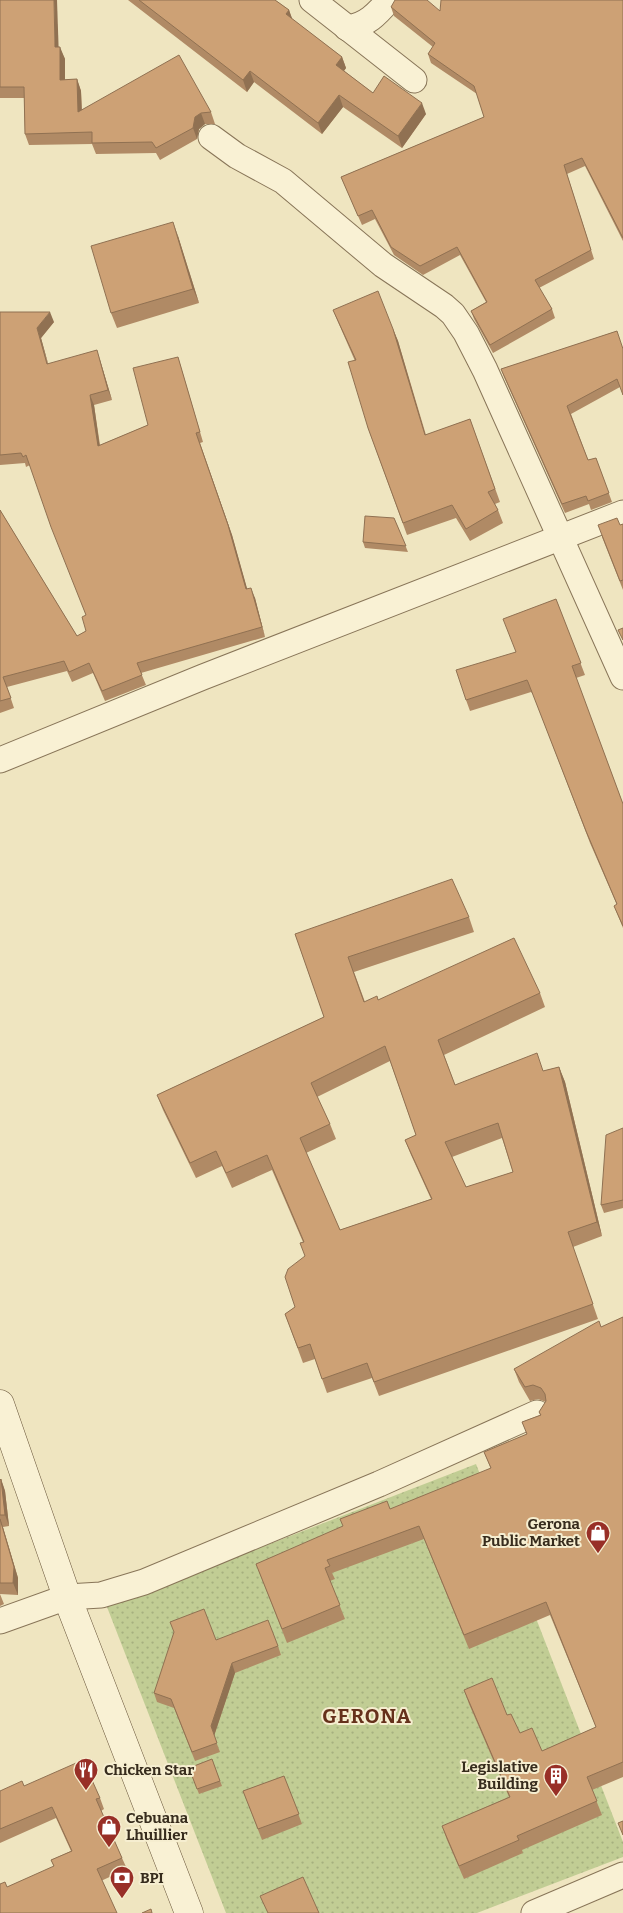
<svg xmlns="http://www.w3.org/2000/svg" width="623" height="1913" font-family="Bitter,serif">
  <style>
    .park { fill: url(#park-dots) }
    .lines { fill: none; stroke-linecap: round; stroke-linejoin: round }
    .minor-casing { stroke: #887558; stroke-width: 27 }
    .secondary-casing { stroke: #6a563b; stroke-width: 29 }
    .minor { stroke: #f9f1d4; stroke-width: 25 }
    .secondary { stroke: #f9f1d4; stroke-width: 28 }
    .wall { fill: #b08a65; fill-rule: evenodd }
    .shaded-wall { fill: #907152 }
    .building { fill: #cda175; stroke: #907152; fill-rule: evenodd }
    .labels { text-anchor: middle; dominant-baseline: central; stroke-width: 4; stroke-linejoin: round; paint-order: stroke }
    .poi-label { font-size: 15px; font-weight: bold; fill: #372c1d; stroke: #f6eed0; text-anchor: start }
    .district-label { font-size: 20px; font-weight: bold; letter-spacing: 1px; fill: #65311b; stroke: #f6eed0 }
  </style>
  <defs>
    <pattern id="park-dots" width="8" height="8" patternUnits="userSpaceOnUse" patternTransform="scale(1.25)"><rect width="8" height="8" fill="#c1cd94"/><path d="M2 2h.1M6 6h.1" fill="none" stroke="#a6b07f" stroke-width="1.8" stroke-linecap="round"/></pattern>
  </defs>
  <rect width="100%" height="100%" fill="#efe5c0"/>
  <!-- park -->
  <polygon class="park" points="476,1464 623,1842 623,1857 477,1913 226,1913 107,1607"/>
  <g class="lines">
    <defs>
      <g id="minor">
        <polyline points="312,0 414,80"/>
        <path d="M 347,28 C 366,26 377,14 389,0"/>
        <polyline points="211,137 237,156 283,181 383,265 444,306 453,314 466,333 485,370 623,677"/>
        <polyline points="0,760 203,677 623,513"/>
        <polyline points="0,1621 67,1597 101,1595 144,1582 379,1484 537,1413"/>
        <polyline points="534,1913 623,1875"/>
      </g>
      <polyline id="secondary" points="0,1404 67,1597 189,1913"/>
    </defs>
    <!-- minor casing -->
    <use href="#minor" class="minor-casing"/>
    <!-- secondary casing -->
    <use href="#secondary" class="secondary-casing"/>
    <!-- minor -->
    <use href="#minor" class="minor"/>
    <!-- secondary -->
    <use href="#secondary" class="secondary"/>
  </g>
  <!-- wall -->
  <g class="wall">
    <polygon points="0,0 59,47 65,59 65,80 77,79 81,91 82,110 211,112 215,124 205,124 199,129 197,139 160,160 156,153 96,154 92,144 29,145 25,134 24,98 0,98"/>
    <polygon points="128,0 275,0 289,10 292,19 342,57 346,68 344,71 373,93 426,114 402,148 343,107 322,134 254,82 247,92"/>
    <polygon points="623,0 623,241 585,166 567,174 594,259 539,288 552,309 555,318 493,353 474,319 471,311 486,302 460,255 423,275 394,255 375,219 362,225 341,177 484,117 477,94 431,63 428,54 433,47 394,16 391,7 440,11"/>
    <polygon points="178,236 199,303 117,328 111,313"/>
    <polygon points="333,310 393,329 398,341 426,435 470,419 500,502 495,504 498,510 503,523 470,541 456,518 407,535 368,428 355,361 338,322"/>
    <polygon points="0,312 54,322 41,338 48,364 100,360 112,400 94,405 100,445 148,425 178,357 203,442 200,443 232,535 247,589 255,598 265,637 141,673 146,685 105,701 93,673 72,682 67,671 7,687 14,708 0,713 0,510 77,636 86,631 86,615 30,465 26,467 25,463 0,465"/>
    <polygon points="617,331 620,387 571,414 588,460 596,458 612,502 591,510 589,504 565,513 504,377 501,369"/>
    <polygon points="394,518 408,552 365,548 363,542"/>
    <polygon points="623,524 623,590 602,537"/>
    <polygon points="556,599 585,675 576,678 623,804 623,928 614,906 617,905 590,843 533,694 531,692 470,711 466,700 516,652"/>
    <path d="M 469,917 L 474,932 L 354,972 L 365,1002 L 378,1000 L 540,993 L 545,1007 L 444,1055 L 455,1085 L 543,1071 L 559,1067 L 565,1082 L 602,1236 L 573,1247 L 598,1319 L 379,1396 L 372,1378 L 327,1393 L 315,1359 L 303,1363 L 285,1314 L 295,1307 L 305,1256 L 303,1242 L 272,1170 L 232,1188 L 222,1166 L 196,1178 L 163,1110 L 157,1095 L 324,1017 L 295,934 ZM 390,1061 L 416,1135 L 405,1140 L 411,1155 L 431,1199 L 340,1230 L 306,1153 L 336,1139 L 330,1124 L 317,1097 ZM 502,1138 L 513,1172 L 466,1187 L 452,1157 Z"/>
    <polygon points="623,1128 623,1208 604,1213 601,1205"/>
    <polygon points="623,1317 623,1777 592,1790 602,1815 522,1850 523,1853 464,1879 447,1840 442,1826 509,1797 469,1704 464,1690 507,1715 520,1733 542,1751 596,1727 550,1615 469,1649 424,1539 332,1573 335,1579 330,1581 345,1619 287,1643 256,1564 491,1469 484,1452 527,1434 522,1422 540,1415 539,1412 546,1402 538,1399 530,1401 519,1382 514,1369"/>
    <polygon points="1,1479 5,1491 9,1526 3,1527 18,1578 18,1595 0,1594 4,1604 0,1606 0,1480"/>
    <polygon points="216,1640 278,1646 281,1655 235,1673 214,1736 220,1752 195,1761 174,1708 157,1702 154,1693"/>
    <polygon points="212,1759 222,1786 199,1794 189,1768"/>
    <polygon points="284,1776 302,1824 262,1840 243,1791"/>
    <polygon points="24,1786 100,1798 104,1809 101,1811 122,1858 127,1869 103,1880 7,1887 54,1867 51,1860 71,1851 56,1818 0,1843 0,1791"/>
  </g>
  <!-- shaded-wall -->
  <g class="shaded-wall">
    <polygon points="54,0 57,0 59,59 55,47"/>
    <polygon points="289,10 293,21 286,14"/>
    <polygon points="60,47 65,59 65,91 60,80"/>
    <polygon points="342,57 346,68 340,76 336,65"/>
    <polygon points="250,71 254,82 247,92 243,80"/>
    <polygon points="77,79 81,91 82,124 78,112"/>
    <polygon points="339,95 343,107 322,134 318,123"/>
    <polygon points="422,103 426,114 402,148 398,136"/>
    <polygon points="201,113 205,124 199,129 197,139 193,128 195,117"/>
    <polygon points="173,222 178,236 199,303 193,289"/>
    <polygon points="50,312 54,322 41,338 51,374 37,328"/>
    <polygon points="393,329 398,341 429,448 425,435"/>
    <polygon points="97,350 112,400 108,390"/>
    <polygon points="90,395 94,405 101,456 98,446"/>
    <polygon points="196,433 232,535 250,599 246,589"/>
    <polygon points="251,588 255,598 265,637 262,627"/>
    <polygon points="559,1067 565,1082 602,1236 597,1222"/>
    <polygon points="1,1479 5,1491 9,1526 5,1515"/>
    <polygon points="0,1518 18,1578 18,1595 13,1583"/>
    <polygon points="232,1663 235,1673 214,1736 211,1726"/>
  </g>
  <!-- building -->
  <g class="building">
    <polygon points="0,0 54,0 55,47 60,47 60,80 77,79 78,112 179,55 211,112 201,113 195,117 193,128 156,148 152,142 92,143 92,132 25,134 24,87 0,87"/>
    <polygon points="139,0 275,0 289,10 286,14 342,57 336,65 373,93 384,76 422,103 398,136 339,95 318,123 250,71 243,80"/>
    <polygon points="395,0 427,0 440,11 441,0 623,0 623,238 582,158 564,165 591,250 535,280 552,309 490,345 471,311 487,302 457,247 420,266 391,247 372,210 358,216 341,177 484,117 474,86 428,54 435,43 391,7"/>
    <polygon points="173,222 193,289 111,313 91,246"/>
    <polygon points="378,291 393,329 425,435 470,419 495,489 488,492 498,510 466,529 452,505 403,523 368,428 348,362 356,360 333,310"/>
    <polygon points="0,312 50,312 37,328 47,364 97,350 108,390 90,395 98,446 148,425 133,368 178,357 200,432 196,433 228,525 246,589 251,588 262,627 137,663 142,675 102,691 89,663 69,672 64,661 3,677 11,698 0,701 0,510 77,636 86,631 82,617 86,615 51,527 26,455 23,457 21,453 0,455"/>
    <polygon points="617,331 623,349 623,395 617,379 567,406 588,460 596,458 609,493 588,501 586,496 562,504 501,369"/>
    <polygon points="365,516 394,518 406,546 363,542"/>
    <polygon points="617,518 620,525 623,524 623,580 620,581 598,525"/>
    <polygon points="556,599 581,663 572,666 623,804 623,926 614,906 617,904 586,831 528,682 527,680 466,700 456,670 516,652 503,619"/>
    <polygon points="623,628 623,640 618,630"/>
    <path d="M 452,879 L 469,917 L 348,957 L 364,1002 L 377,996 L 378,1000 L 514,938 L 540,993 L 438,1040 L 455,1085 L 537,1053 L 543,1071 L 559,1067 L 597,1222 L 568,1232 L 593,1304 L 374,1382 L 367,1363 L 322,1379 L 310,1344 L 298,1348 L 285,1314 L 295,1307 L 285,1277 L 288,1269 L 305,1256 L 300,1243 L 304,1242 L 267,1155 L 226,1173 L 216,1151 L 190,1163 L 157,1095 L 324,1017 L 295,934 ZM 385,1046 L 416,1135 L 405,1140 L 432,1199 L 340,1230 L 300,1138 L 330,1124 L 311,1083 ZM 498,1123 L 513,1172 L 466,1187 L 445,1142 Z"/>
    <polygon points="623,1128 623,1200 601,1205 606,1135"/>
    <polygon points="623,1317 623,1762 587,1777 597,1801 517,1836 519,1840 459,1866 442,1826 510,1797 464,1690 492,1678 507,1715 511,1714 520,1733 532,1728 542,1751 596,1727 546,1602 464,1635 419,1526 327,1560 330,1566 325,1568 340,1605 282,1629 256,1564 343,1526 340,1519 387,1501 390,1509 491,1468 484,1452 527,1434 522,1422 541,1415 539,1412 546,1401 545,1394 541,1388 533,1385 525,1387 514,1369 599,1321 601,1327"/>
    <polygon points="1,1479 5,1515 0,1515 0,1480"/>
    <polygon points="0,1519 14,1567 13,1583 0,1583"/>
    <polygon points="204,1609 216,1640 268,1620 278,1646 232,1663 211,1726 217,1743 192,1752 171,1699 154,1693 174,1632 170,1622"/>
    <polygon points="212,1759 220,1781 197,1789 189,1768"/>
    <polygon points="83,1760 100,1798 96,1799 122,1858 97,1869 117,1913 0,1913 0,1884 5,1882 7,1887 54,1866 51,1860 72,1851 52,1807 0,1829 0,1791 22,1781 24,1786"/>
    <polygon points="284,1776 299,1814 258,1829 243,1791"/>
    <polygon points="623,1821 623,1835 618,1823"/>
    <polygon points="303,1877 319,1913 268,1913 260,1896"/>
    <polygon points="151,1909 152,1913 142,1913"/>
  </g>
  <!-- icons -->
  <defs>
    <symbol id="shop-pin" viewBox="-11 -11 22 30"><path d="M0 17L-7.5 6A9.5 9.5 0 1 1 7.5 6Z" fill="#982f27" stroke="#f6eed0"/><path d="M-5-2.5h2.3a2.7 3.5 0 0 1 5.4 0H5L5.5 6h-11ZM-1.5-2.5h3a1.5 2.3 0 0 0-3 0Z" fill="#fff"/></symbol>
    <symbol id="restaurant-pin" viewBox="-11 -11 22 30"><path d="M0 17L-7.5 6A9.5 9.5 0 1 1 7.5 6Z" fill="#982f27" stroke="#f6eed0"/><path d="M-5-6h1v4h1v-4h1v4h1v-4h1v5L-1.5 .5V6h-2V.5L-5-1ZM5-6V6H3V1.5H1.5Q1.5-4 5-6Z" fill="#fff"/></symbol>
    <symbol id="building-pin" viewBox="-11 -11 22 30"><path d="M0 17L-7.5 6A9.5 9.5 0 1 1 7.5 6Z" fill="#982f27" stroke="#f6eed0"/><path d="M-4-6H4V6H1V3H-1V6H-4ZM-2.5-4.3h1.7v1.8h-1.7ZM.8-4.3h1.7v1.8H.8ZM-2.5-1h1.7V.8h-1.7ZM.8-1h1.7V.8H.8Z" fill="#fff"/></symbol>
    <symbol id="bank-pin" viewBox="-11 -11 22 30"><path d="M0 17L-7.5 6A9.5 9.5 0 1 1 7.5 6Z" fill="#982f27" stroke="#f6eed0"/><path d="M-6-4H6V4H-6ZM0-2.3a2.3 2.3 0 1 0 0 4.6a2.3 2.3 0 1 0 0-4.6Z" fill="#fff"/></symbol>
  </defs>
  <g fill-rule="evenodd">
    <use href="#shop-pin" x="584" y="1519" width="28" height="38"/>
    <use href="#restaurant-pin" x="72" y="1756" width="28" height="38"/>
    <use href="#building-pin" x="542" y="1762" width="28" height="38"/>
    <use href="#shop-pin" x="95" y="1813" width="28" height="38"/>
    <use href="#bank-pin" x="108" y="1864" width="28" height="38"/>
  </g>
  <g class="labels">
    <!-- poi labels -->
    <g class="poi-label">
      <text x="580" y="1524" text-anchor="end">Gerona<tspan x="580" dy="17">Public Market</tspan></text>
      <text x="538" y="1767" text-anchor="end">Legislative<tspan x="538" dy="17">Building</tspan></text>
      <text x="104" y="1770">Chicken Star</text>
      <text x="126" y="1818">Cebuana<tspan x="126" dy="17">Lhuillier</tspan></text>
      <text x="140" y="1878">BPI</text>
    </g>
    <!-- district labels -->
    <g class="district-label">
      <text x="367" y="1716">GERONA</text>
    </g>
  </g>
</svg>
